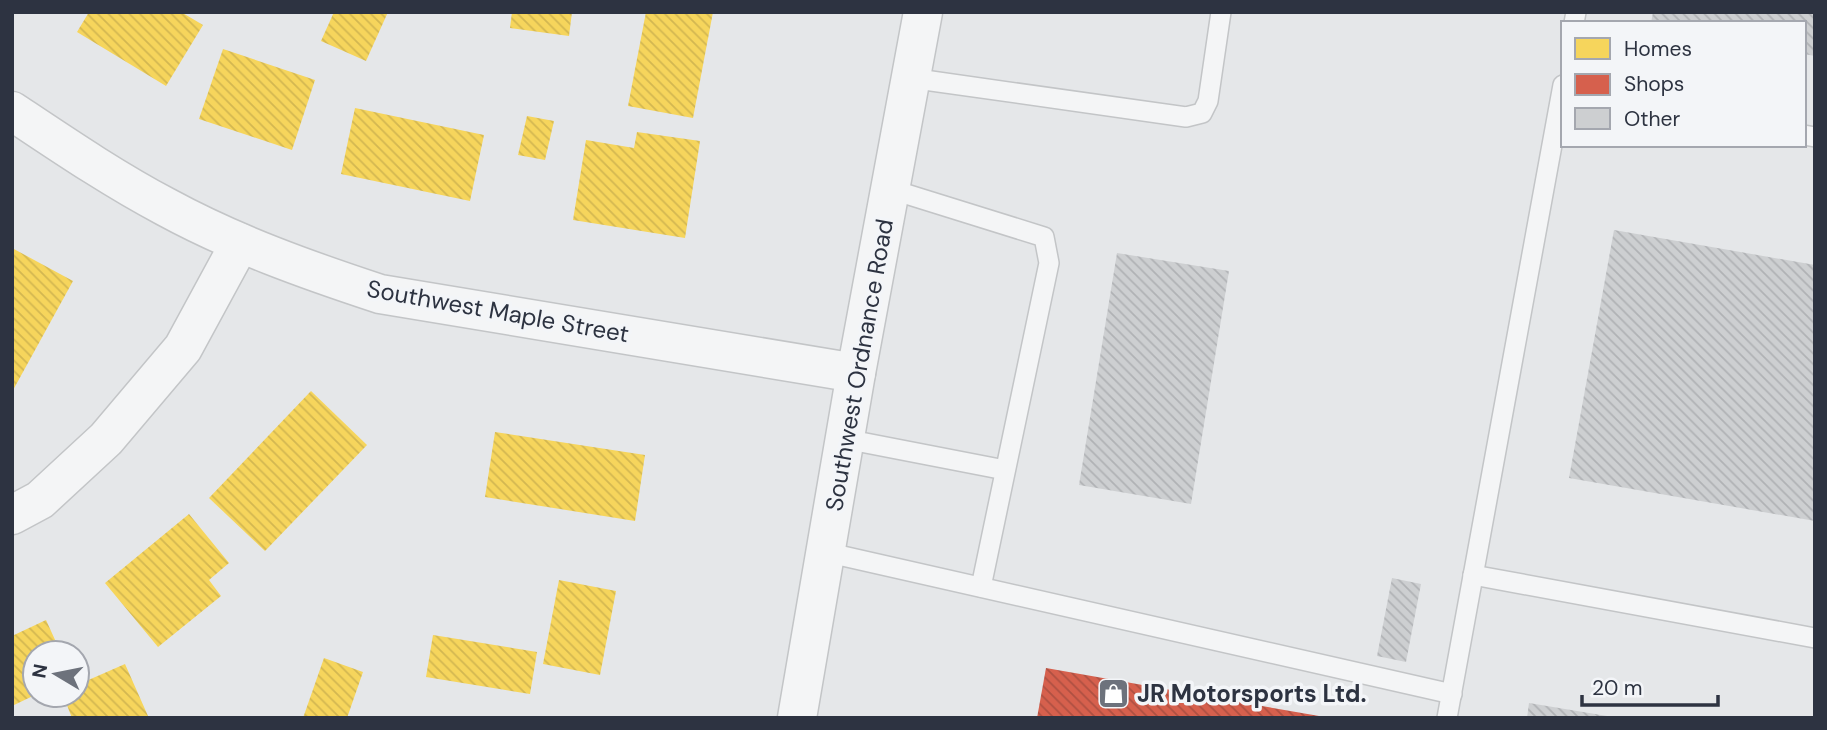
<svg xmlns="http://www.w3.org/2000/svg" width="1827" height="730" font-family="'DM Sans',sans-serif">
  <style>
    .homes { fill: url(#homes-back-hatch) }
    .shops { fill: url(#shops-back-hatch) }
    .building { fill: url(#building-back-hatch) }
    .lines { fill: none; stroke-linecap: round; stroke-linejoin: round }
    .service-casing { stroke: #c3c5c7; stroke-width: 22 }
    .minor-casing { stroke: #c3c5c7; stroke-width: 41 }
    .tertiary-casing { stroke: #c3c5c7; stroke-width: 41 }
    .service { stroke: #f4f5f6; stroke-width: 19 }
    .minor { stroke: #f4f5f6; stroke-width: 38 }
    .tertiary { stroke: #f4f5f6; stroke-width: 38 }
    .labels { text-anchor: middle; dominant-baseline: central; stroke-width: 7; stroke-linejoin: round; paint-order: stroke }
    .street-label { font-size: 24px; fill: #2d3341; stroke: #f3f5f8 }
    .poi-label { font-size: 24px; font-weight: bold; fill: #2d3341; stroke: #f3f5f8; text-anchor: start }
  </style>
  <defs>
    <pattern id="homes-back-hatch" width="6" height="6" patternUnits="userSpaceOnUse" patternTransform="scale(1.75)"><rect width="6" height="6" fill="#f6d55c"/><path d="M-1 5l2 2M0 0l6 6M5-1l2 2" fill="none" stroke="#d3b751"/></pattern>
    <pattern id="shops-back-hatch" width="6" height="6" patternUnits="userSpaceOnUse" patternTransform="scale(1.75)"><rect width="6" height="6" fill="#d6604d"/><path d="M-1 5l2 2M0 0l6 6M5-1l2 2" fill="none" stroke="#ae5042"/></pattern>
    <pattern id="building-back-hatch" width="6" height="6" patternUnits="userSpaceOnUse" patternTransform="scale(1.75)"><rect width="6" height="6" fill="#cdcfd1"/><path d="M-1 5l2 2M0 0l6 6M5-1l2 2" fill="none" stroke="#b0b2b5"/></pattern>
  </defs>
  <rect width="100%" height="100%" fill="#e5e7e9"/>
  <!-- homes -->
  <g class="homes">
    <polygon points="89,12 181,12 203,25 166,86 77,32"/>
    <polygon points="334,12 388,12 366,61 321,41"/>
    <polygon points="512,12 572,12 569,36 510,28"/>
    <polygon points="646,12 713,12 693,118 628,106"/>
    <polygon points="223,49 315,80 292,150 199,119"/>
    <polygon points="355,108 484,135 470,201 341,174"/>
    <polygon points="527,116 554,121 545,160 518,155"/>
    <polygon points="637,132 700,141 685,238 573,220 586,140 634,148"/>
    <polygon points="12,248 73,281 12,392"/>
    <polygon points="311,391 367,445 265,551 209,498"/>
    <polygon points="495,432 645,455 635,521 485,497"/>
    <polygon points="189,514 229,563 209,580 221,596 158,647 105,583"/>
    <polygon points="559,580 616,591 600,675 543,664"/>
    <polygon points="46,620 61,653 35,653 35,695 12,706 12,636"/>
    <polygon points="433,635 537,652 530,694 426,677"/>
    <polygon points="324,658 363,672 347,718 303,718"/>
    <polygon points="125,664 148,716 72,718 63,695 77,695 77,685"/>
  </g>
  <!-- shops -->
  <polygon class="shops" points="1046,668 1319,716 1318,718 1037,718"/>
  <!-- building -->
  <g class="building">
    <polygon points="1653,12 1815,12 1815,56 1804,54 1804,23 1651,23"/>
    <polygon points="1614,230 1815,265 1815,521 1569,478"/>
    <polygon points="1117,253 1229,271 1191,504 1079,485"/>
    <polygon points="1392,578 1421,584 1406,662 1377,656"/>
    <polygon points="1529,703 1607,716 1607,718 1527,718"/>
  </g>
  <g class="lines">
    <defs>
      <g id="service">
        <polyline points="1574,23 1576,12"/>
        <polyline points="910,78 1186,117 1202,113 1208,101 1221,12"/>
        <polyline points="1804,135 1815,137"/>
        <polyline points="890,189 1044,237 1049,263 981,587"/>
        <polyline points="845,439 1005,470"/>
        <polyline points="825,552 1452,694"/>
        <polyline points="1473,575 1815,638"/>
        <polyline points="1447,718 1563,85"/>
      </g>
      <g id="minor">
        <path d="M 12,111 C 63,145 113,179 166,207 C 234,244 307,270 380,294 L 856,373"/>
        <polyline points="12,515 40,500 106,439 183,348 240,243"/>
      </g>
      <polyline id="tertiary" points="797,718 856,373 923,12"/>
    </defs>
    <!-- service casing -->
    <use href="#service" class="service-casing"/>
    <!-- minor casing -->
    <use href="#minor" class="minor-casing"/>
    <!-- tertiary casing -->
    <use href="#tertiary" class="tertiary-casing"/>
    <!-- service -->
    <use href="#service" class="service"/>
    <!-- minor -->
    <use href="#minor" class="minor"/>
    <!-- tertiary -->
    <use href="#tertiary" class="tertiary"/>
  </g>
  <!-- icons -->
  <defs>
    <symbol id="shop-square" viewBox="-11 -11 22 22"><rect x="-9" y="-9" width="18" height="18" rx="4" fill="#6d727c" stroke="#f3f5f8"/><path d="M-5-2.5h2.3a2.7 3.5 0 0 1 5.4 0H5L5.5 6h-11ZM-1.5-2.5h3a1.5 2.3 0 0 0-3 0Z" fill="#fff"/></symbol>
  </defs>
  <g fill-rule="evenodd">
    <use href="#shop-square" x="1096" y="676" width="35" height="35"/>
  </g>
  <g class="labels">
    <!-- street labels -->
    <g class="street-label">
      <text transform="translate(498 311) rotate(10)">Southwest Maple Street</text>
      <text transform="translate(859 365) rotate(-80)">Southwest Ordnance Road</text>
    </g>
    <!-- poi labels -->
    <g class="poi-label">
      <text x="1137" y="693">JR Motorsports Ltd.</text>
    </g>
  </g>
  <!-- border -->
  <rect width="1827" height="730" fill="none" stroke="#2d3341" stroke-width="28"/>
  <!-- legend -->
  <rect x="1561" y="21" width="245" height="126" fill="#f3f5f8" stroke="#a4a7af" stroke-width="2"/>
  <rect x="1575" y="38" width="35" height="21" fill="#f6d55c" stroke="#a4a7af" stroke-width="2"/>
  <text x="1624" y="56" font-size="21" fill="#2d3341">Homes</text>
  <rect x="1575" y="74" width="35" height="21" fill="#d6604d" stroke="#a4a7af" stroke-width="2"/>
  <text x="1624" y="91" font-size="21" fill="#2d3341">Shops</text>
  <rect x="1575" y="108" width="35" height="21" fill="#cdcfd1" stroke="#a4a7af" stroke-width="2"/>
  <text x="1624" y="126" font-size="21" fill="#2d3341">Other</text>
  <!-- north arrow -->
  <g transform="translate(56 674) rotate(280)"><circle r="33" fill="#f3f5f8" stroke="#a4a7af" stroke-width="2"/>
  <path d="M0-5L12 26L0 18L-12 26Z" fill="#6d727c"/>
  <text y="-10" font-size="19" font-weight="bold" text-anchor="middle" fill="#2d3341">N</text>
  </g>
  <!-- scale -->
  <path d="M1582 695v10h136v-10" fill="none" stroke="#2d3341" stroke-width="3.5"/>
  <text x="1592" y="695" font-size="21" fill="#2d3341" stroke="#f3f5f8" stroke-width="5" paint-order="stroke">20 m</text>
</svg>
